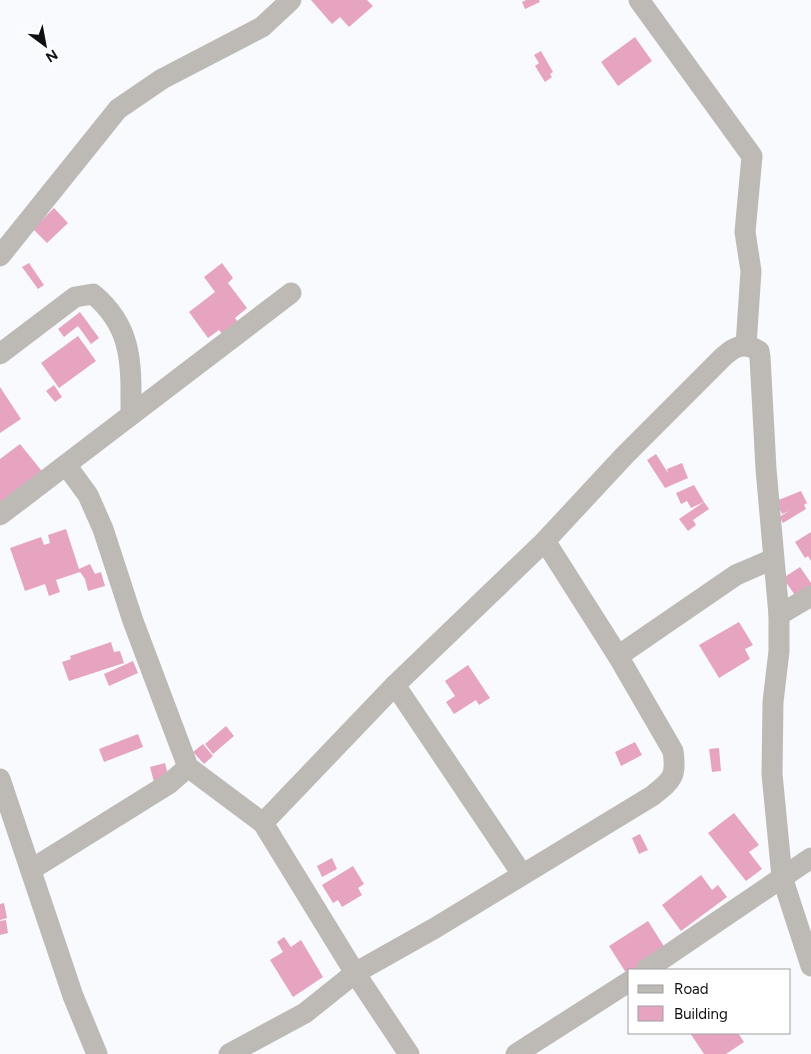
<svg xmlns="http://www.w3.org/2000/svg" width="811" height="1054" font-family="Figtree,sans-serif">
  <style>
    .building { fill: #e6a4c0 }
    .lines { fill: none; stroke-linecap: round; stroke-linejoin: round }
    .minor { stroke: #bdbab6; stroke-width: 21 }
  </style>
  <rect width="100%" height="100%" fill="#f8fafe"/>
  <!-- building -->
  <g class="building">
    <polygon points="311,0 367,0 373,6 349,27 340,17 332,24"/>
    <polygon points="526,0 539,0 540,2 525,9 522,2"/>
    <polygon points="635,37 652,61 618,86 601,62"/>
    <polygon points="541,51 553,72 550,74 552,77 545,82 535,66 539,63 534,55"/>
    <polygon points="54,208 68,223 47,243 33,229"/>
    <polygon points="29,263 44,285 38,289 22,267"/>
    <polygon points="222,263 233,278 228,283 247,308 235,318 239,323 223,335 219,330 208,338 189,312 215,292 204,277"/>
    <polygon points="80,312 99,338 91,344 78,326 64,337 58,329"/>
    <polygon points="78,336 96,361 59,388 41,363"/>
    <polygon points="54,385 62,397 55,402 46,391"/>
    <polygon points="0,387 21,419 0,433"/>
    <polygon points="20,444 45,475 0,509 0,459"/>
    <polygon points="656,454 668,473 667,469 682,463 688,478 665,488 647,460"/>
    <polygon points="694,485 704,502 691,508 687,501 681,504 676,493"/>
    <polygon points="801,491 807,503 804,505 806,509 783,523 779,517 789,511 782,514 776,501"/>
    <polygon points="704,502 709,509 693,520 696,525 688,531 679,519"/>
    <polygon points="66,529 79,569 90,564 95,574 101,572 105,586 88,591 85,579 80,572 56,580 60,592 49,596 45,584 25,591 10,548 41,537 44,545 50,543 48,535"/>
    <polygon points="811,532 811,561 808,556 805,558 795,542"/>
    <polygon points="800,567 811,583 811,589 797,598 783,578"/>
    <polygon points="739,622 753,645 745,649 750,659 719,678 699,645"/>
    <polygon points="111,642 114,652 120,651 124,663 69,681 62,662 71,659 70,656"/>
    <polygon points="133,661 138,673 109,686 104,674"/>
    <polygon points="468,665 490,698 479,705 476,700 454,714 446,702 455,696 445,681"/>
    <polygon points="226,726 234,736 213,754 205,744"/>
    <polygon points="138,734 143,747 104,762 99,749"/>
    <polygon points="635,742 642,755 621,766 615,752"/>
    <polygon points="203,744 213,756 204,764 193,752"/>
    <polygon points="719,748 721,771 712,772 709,749"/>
    <polygon points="165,763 169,778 154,782 150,767"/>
    <polygon points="734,813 759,845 749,852 762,869 746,881 708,833"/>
    <polygon points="640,834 648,850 639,854 632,838"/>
    <polygon points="332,858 337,869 322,877 317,866"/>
    <polygon points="353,866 364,884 358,888 362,895 342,907 338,900 333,903 322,885"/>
    <polygon points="701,875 712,890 718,885 727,897 681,931 662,905"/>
    <polygon points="4,903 7,918 0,920 0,904"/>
    <polygon points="6,920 8,933 0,935 0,921"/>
    <polygon points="648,921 667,951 638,970 630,970 628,976 609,946"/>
    <polygon points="284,937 291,947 301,940 323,977 293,997 270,960 283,952 277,942"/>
    <polygon points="690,1033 738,1033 744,1042 726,1054 704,1054"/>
  </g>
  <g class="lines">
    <!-- minor -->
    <g class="minor">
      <polyline points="639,0 752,156 745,232 751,271 746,345"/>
      <polyline points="0,256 118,109 162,79 262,27 291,0"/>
      <path d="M 0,354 L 75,297 L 93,294 C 134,328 131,366 131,415"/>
      <polyline points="66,465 88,495 103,529 133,621 188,767 263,823 355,973 409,1054"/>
      <polyline points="0,515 291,293"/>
      <polyline points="779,615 811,596"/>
      <polyline points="618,656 736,575 773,559"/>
      <polyline points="395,685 522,874"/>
      <polyline points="0,779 73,996 97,1054"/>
      <path d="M 263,823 L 395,685 L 545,541 L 625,455 L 723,357 C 735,346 744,342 759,351 L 760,357 L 766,469 L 779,615 L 779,651 L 773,702 L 772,774 L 782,877 L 811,966"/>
      <polyline points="32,869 170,783 188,767"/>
      <polyline points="646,970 811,858"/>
      <path d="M 229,1054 L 305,1013 L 355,973 L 435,928 L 652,796 C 672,780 677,777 673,751 L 618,656 L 545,541"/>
      <polyline points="516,1054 630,981"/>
    </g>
  </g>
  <!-- legend -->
  <rect x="628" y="969" width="162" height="65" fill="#ffffff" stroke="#9f9fa1"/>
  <rect x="638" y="985" width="25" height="8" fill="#bdbab6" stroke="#9f9fa1"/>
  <text x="674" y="994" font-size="15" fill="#0f1013">Road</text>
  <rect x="638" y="1006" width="25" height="15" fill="#e6a4c0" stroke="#9f9fa1"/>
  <text x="674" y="1019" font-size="15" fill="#0f1013">Building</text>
  <!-- north arrow -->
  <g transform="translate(45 45) rotate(148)" stroke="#ffffff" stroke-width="4" paint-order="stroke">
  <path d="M0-4L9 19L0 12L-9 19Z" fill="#0f1013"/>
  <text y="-8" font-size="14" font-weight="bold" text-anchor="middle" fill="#0f1013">N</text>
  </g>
</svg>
